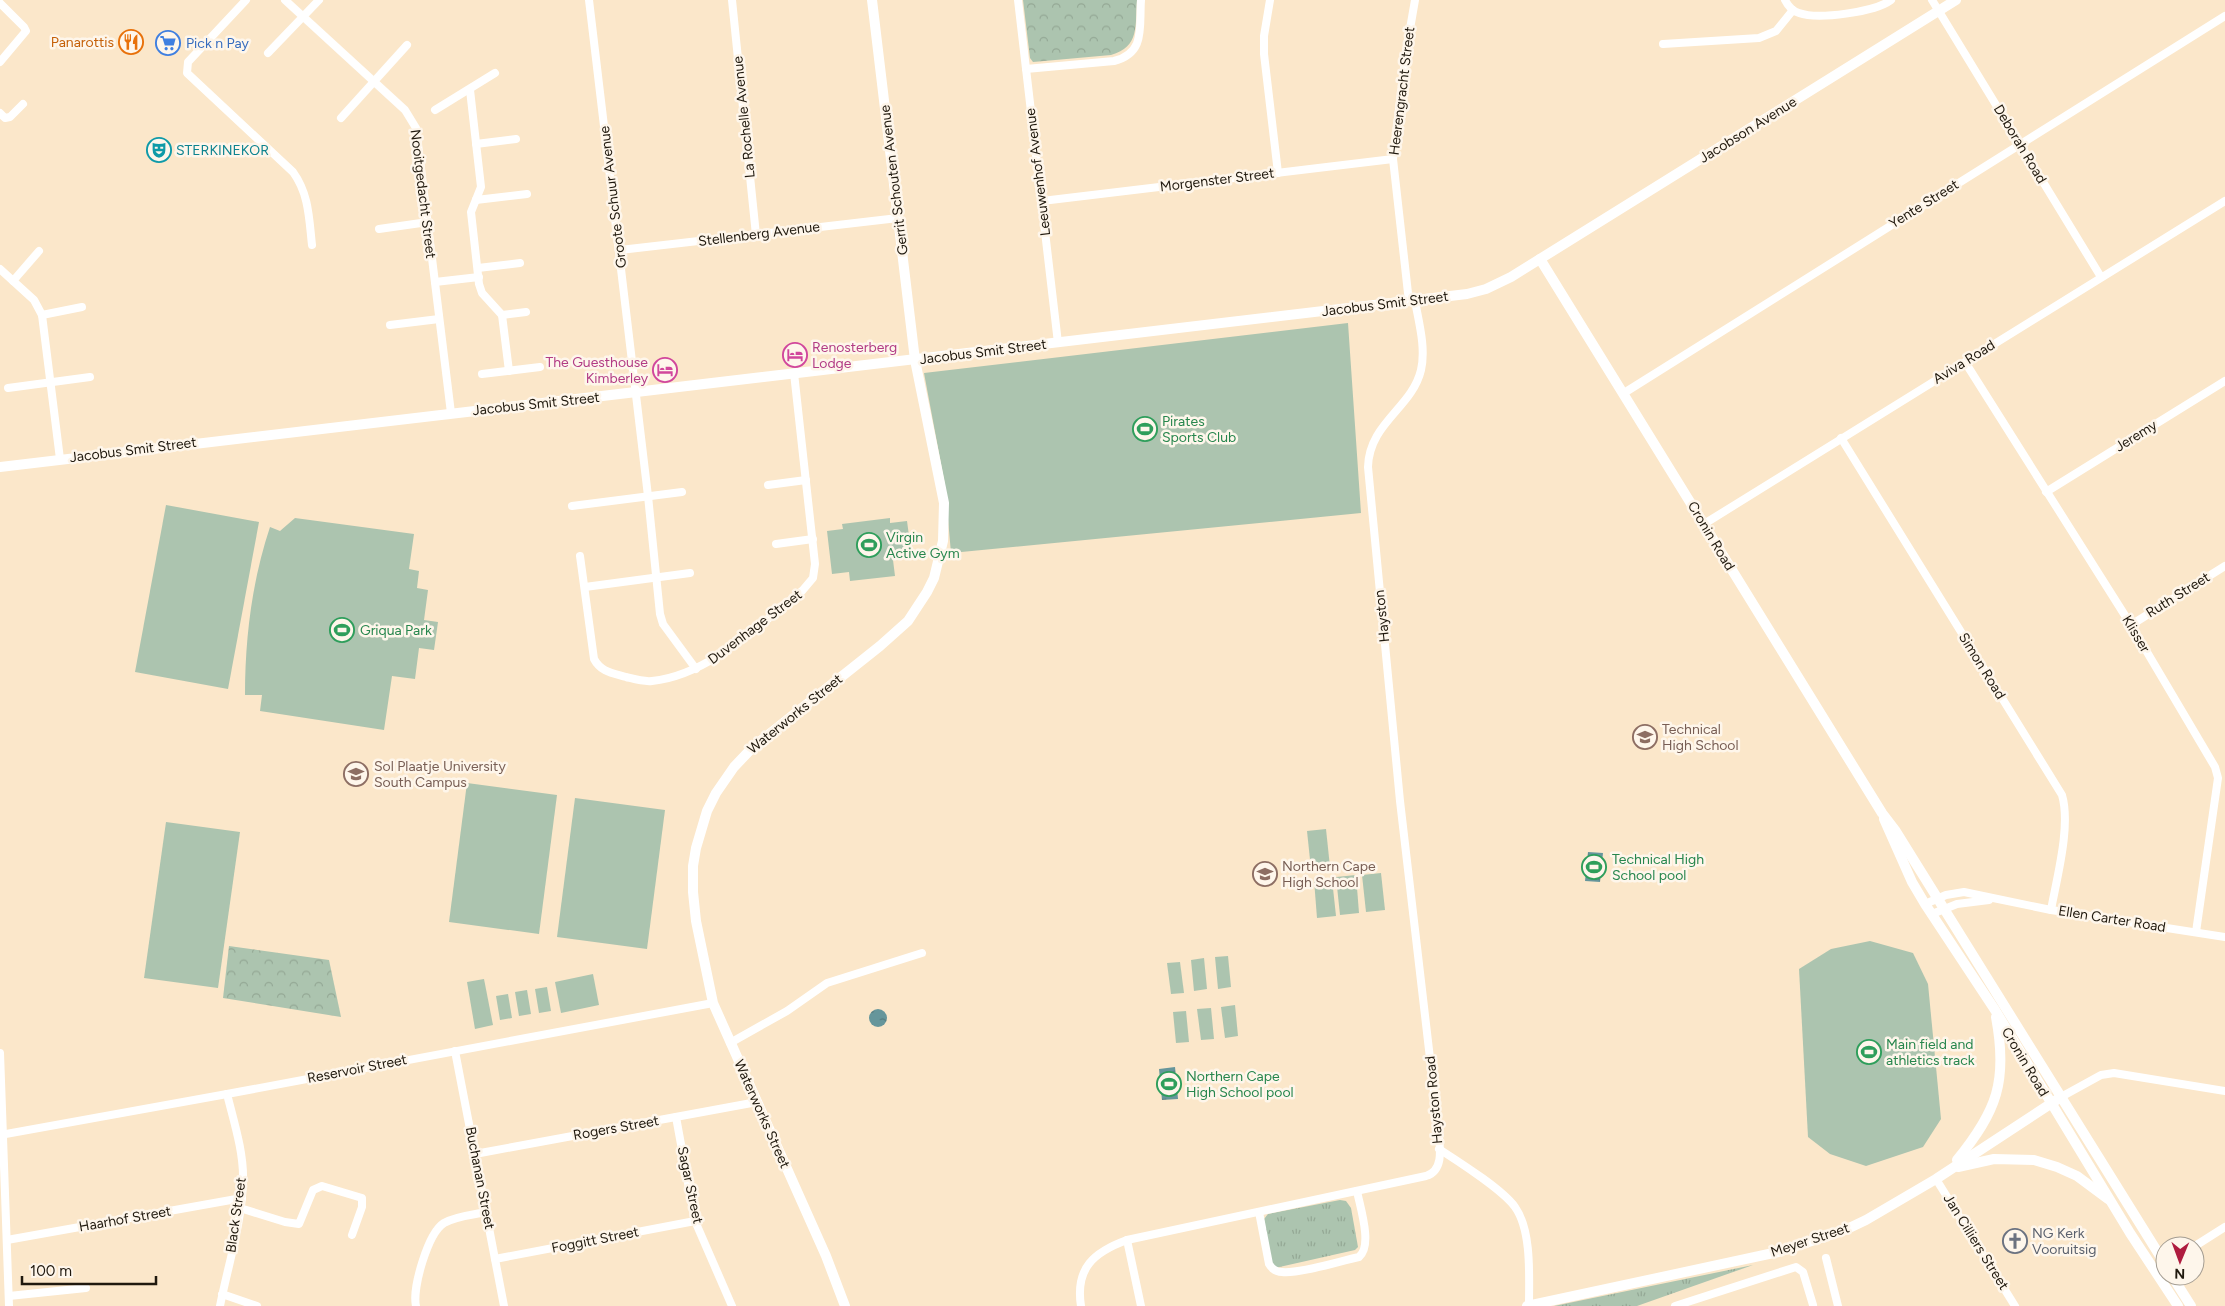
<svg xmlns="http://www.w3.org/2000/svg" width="2225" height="1306" font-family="Figtree,sans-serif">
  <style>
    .grass { fill: url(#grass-tufts) }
    .park { fill: url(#park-crowns) }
    .pitch { fill: #acc4af }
    .water { fill: url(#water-ripples) }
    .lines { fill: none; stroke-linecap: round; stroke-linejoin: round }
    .street { stroke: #fff; stroke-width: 8 }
    .secondary { stroke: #fff; stroke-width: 10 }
    .labels { text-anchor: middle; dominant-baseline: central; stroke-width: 5; stroke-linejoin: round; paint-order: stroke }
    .food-label { font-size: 14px; fill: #c56008; stroke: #fef6eb; text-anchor: end }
    .shop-label { font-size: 14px; fill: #366cbe; stroke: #fef6eb; text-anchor: start }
    .street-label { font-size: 14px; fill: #20190e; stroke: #fef6eb }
    .culture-label { font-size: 14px; fill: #0d838f; stroke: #fef6eb; text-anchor: start }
    .hotel-label { font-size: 14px; fill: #b23c85; stroke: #fef6eb; text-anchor: start }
    .leisure-label { font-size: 14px; fill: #27864d; stroke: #fef6eb; text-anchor: start }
    .education-label { font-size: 14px; fill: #785e54; stroke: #fef6eb; text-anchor: start }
    .worship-label { font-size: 14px; fill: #5b616d; stroke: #fef6eb; text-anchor: start }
  </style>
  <defs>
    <pattern id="grass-tufts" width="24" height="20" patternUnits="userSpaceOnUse" patternTransform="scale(1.25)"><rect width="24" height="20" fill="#acc4af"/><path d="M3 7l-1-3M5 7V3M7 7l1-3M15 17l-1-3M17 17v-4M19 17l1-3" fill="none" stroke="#94a895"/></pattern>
    <pattern id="park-crowns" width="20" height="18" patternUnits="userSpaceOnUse" patternTransform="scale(1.25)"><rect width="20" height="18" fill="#acc4af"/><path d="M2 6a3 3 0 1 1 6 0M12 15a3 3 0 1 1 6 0" fill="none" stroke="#94a895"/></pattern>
    <pattern id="water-ripples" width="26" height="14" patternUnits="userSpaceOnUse" patternTransform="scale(1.25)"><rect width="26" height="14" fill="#66969b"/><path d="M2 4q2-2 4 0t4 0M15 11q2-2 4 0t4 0" fill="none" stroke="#547a7d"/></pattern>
  </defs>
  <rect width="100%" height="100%" fill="#fbe7ca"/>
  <!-- grass -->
  <g class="grass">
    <polygon points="1340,1200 1346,1201 1351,1208 1358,1247 1355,1250 1275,1268 1271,1266 1264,1219 1268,1214"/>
    <polygon points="1753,1265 1637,1306 1554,1306"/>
  </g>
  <!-- park -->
  <g class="park">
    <path d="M 1023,0 L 1137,0 C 1135,25 1140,47 1111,55 L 1033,62 L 1030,58 Z"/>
    <polygon points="229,946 329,960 341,1017 223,998"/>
  </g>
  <!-- pitch -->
  <g class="pitch">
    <polygon points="1348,323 1361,513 951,553 945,485 924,373"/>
    <polygon points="166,505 259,522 228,689 135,672"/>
    <path d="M 295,518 L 414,534 L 409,569 L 419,571 L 417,588 L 428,590 L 424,620 L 438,622 L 434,650 L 419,648 L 415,679 L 392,676 L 384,730 L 260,711 L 262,695 L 245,695 C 245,638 252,581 270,527 L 280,531 Z"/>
    <polygon points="890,518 890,523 907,521 912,558 893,560 895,576 850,581 849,572 832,574 827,531 843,529 842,524"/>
    <polygon points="467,783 557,795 539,934 449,922"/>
    <polygon points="575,798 665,810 647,949 557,937"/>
    <polygon points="166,822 240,832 218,988 144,978"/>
    <polygon points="1326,829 1330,867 1311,869 1307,831"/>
    <polygon points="1381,873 1385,910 1366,912 1362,875"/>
    <polygon points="1356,875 1359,913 1340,915 1336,877"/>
    <polygon points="1332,879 1336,916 1317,918 1314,880"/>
    <polygon points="1870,941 1913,953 1928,984 1941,1119 1923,1147 1866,1166 1830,1154 1808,1137 1799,969 1831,949"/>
    <polygon points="1228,956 1231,987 1218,989 1215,957"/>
    <polygon points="1204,958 1207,989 1194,991 1191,960"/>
    <polygon points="1180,962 1184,993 1171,994 1167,963"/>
    <polygon points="593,974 599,1005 561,1013 555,982"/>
    <polygon points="484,979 493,1025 475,1029 467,982"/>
    <polygon points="547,987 551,1011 539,1013 535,989"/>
    <polygon points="527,990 531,1014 519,1016 515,992"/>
    <polygon points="508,994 512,1018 500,1020 496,996"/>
    <polygon points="1235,1005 1238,1036 1225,1038 1221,1007"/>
    <polygon points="1211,1008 1214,1039 1201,1040 1197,1009"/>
    <polygon points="1186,1011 1189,1042 1176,1043 1173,1012"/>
  </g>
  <!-- water -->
  <g class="water">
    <polygon points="1588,852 1603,853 1600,882 1585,881"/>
    <circle cx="878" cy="1018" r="9"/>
    <polygon points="1175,1067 1178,1099 1162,1100 1159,1069"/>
  </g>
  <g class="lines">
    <!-- street -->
    <g class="street">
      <path d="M 246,0 L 188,62 L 187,73 L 293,172 C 309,194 309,218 312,245"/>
      <polyline points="285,0 405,110 416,128 451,413"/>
      <polyline points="589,0 648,496 660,614 663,624 696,669"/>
      <polyline points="732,0 756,235"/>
      <polyline points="1018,0 1058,343"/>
      <polyline points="1270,0 1264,36 1264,54 1278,173"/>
      <path d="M 1785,0 C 1788,6 1792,11 1799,13 C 1818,20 1875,12 1891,0"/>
      <polyline points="1932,0 2101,277"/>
      <polyline points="0,3 24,27 26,31 0,62"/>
      <polyline points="1663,44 1759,38 1776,31 1793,10"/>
      <polyline points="268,53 319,0"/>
      <path d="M 1026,69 L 1114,61 C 1146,53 1139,27 1141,0"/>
      <polyline points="470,90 481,187 471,212 479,284 482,293 502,315 509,371"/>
      <polyline points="435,110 495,73"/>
      <polyline points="0,113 5,118 10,117 23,104"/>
      <polyline points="341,118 407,45"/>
      <polyline points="476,144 516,139"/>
      <polyline points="476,200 527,194"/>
      <polyline points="1042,201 1393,159"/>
      <polyline points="379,229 428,222"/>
      <polyline points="620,250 898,218"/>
      <polyline points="478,268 520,263"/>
      <polyline points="0,269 34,300 42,315 60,459"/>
      <polyline points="13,281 39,251"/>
      <polyline points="435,282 479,277"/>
      <polyline points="1409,302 1393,159 1406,52 1415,0"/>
      <polyline points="42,315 82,307"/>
      <polyline points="502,315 526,312"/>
      <polyline points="390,325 439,319"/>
      <polyline points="1965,362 2131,625 2215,767 2218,778 2196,932"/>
      <polyline points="482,374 540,367"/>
      <polyline points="8,388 90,377"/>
      <polyline points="1624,393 2225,16"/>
      <path d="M 1841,438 L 2062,795 C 2071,826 2057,877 2051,910"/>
      <polyline points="768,485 806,480"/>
      <polyline points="2046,492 2225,381"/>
      <polyline points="572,506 682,492"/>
      <polyline points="1704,524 2225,201"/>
      <polyline points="776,544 813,539"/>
      <path d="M 580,556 L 594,659 C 601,672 612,673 626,677 C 634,679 643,682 652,681 C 709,675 759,625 802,591 L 813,578 L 815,564 L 794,373"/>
      <polyline points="585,587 690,573"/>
      <polyline points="2131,625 2225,566"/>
      <polyline points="1925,904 1946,895 1964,892 2051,910 2225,937"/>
      <polyline points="1932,914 1957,904 1989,900"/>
      <polyline points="730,1043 787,1011 827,983 922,953"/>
      <polyline points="455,1051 504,1306"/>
      <polyline points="0,1053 9,1306"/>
      <polyline points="2061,1097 2101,1075 2114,1073 2225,1091"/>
      <polyline points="676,1117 695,1221 732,1306"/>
      <polyline points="0,1135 227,1094 713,1003"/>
      <path d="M 1439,1149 C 1459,1162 1502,1189 1515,1207 C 1532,1231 1529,1277 1529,1305"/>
      <polyline points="475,1154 757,1102"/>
      <polyline points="1936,1179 2015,1306"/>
      <polyline points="240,1208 285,1222 299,1224 313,1190 322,1186 362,1198 362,1207 352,1235"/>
      <path d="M 1259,1212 L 1269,1264 C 1272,1269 1276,1272 1282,1272 C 1299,1274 1340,1261 1359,1257 C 1373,1246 1360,1207 1357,1191"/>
      <polyline points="7,1240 242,1198"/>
      <polyline points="1127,1240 1141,1306"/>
      <polyline points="2195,1246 2225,1227"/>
      <polyline points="1826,1258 1838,1306"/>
      <polyline points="495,1259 695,1221"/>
      <polyline points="222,1294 257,1306"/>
      <polyline points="9,1296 86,1288"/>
      <path d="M 220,1306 C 228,1265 242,1223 243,1181 C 244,1153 234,1122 227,1094"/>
      <path d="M 416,1306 C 412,1288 428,1233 444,1223 C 456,1216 473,1215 486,1212"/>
      <path d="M 1081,1306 C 1075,1268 1094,1252 1127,1240 L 1426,1176 C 1446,1170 1439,1143 1438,1127 L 1400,801 L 1368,467 C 1369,423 1412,408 1421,370 C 1426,348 1419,323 1415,301"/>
      <polyline points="1675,1306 1796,1267 1803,1272 1813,1305"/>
    </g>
    <!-- secondary -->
    <g class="secondary">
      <polyline points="1540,259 1882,813 1895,830 2165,1264"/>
      <polyline points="0,467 1467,294 1486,289 1511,277 1956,0"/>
      <polyline points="1884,819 1912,882 1925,904 1995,1010 2130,1233 2178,1306"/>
      <path d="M 1957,1160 C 1997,1111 2008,1081 1996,1017"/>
      <polyline points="1958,1167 1994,1159 2034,1160 2057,1167 2077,1176 2108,1199"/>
      <polyline points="2172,1276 2191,1306"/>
      <polyline points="845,1306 826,1256 713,1003 696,921 693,892 693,866 696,848 707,811 716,793 734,767 753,747 880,646 908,621 927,592 934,578 943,541 944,503 915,360 872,0"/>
      <polyline points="1527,1306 1778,1252 1845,1230 1866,1220 1936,1179 2061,1097"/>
    </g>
  </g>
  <!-- icons -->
  <defs>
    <symbol id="restaurant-ring" viewBox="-11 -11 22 22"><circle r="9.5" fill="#fef6eb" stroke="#e8710a" stroke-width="1.5"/><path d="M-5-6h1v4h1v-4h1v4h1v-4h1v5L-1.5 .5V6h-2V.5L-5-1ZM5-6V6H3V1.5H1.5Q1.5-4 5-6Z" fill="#e8710a"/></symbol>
    <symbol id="supermarket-ring" viewBox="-11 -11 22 22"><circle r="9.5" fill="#fef6eb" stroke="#3f7fe0" stroke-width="1.5"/><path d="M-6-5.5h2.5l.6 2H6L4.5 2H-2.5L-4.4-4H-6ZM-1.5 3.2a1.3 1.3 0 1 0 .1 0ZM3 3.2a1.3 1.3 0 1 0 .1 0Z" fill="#3f7fe0"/></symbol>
    <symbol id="theatre-ring" viewBox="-11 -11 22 22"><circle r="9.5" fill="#fef6eb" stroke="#0f9aa8" stroke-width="1.5"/><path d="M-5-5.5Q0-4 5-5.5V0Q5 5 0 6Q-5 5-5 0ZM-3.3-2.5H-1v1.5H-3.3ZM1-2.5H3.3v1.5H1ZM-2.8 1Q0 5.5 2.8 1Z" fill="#0f9aa8"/></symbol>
    <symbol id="hotel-ring" viewBox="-11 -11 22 22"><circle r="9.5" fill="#fef6eb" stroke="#d1479c" stroke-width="1.5"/><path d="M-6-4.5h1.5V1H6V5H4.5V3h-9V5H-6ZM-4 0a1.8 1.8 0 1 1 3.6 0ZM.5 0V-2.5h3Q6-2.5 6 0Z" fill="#d1479c"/></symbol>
    <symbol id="stadium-ring" viewBox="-11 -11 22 22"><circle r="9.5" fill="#fef6eb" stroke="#2e9e5b" stroke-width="1.5"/><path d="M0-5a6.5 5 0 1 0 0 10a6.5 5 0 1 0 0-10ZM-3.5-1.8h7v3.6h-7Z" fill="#2e9e5b"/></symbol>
    <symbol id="school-ring" viewBox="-11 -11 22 22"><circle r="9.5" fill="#fef6eb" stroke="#8d6e63" stroke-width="1.5"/><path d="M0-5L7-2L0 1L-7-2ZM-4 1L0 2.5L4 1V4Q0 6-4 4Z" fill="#8d6e63"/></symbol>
    <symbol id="university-ring" viewBox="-11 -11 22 22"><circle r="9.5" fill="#fef6eb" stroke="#8d6e63" stroke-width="1.5"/><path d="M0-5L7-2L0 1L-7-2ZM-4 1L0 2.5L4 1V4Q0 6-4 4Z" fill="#8d6e63"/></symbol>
    <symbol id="church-ring" viewBox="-11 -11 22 22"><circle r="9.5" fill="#fef6eb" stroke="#6b7280" stroke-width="1.5"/><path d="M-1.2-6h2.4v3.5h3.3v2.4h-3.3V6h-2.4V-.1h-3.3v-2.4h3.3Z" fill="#6b7280"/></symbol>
  </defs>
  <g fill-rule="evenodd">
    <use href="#restaurant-ring" x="117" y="28" width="28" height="28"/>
    <use href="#supermarket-ring" x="154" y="29" width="28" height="28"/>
    <use href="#theatre-ring" x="145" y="136" width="28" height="28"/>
    <use href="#hotel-ring" x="781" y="341" width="28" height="28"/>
    <use href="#hotel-ring" x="651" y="356" width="28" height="28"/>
    <use href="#stadium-ring" x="1131" y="415" width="28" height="28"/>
    <use href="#stadium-ring" x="855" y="531" width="28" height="28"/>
    <use href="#stadium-ring" x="328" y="616" width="28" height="28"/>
    <use href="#school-ring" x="1631" y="723" width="28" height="28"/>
    <use href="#university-ring" x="342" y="760" width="28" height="28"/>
    <use href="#stadium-ring" x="1580" y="853" width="28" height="28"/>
    <use href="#school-ring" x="1251" y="860" width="28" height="28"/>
    <use href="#stadium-ring" x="1855" y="1038" width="28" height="28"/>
    <use href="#stadium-ring" x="1155" y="1070" width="28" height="28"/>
    <use href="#church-ring" x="2001" y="1227" width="28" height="28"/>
  </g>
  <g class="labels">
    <!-- food labels -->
    <g class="food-label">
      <text x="114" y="42">Panarottis</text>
    </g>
    <!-- shop labels -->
    <g class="shop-label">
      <text x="186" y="43">Pick n Pay</text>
    </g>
    <!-- street labels -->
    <g class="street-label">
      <text transform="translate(1402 91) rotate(-83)">Heerengracht Street</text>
      <text transform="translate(744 117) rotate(-96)">La Rochelle Avenue</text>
      <text transform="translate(1748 130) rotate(-32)">Jacobson Avenue</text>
      <text transform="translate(2020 144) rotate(59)">Deborah Road</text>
      <text transform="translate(1038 172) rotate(-97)">Leeuwenhof Avenue</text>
      <text transform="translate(894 180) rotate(-97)">Gerrit Schouten Avenue</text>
      <text transform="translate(1217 180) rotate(-7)">Morgenster Street</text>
      <text transform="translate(423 194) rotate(83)">Nooitgedacht Street</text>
      <text transform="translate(613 197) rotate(-97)">Groote Schuur Avenue</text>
      <text transform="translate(1924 204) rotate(-32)">Yente Street</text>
      <text transform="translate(759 234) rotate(-7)">Stellenberg Avenue</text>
      <text transform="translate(1385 304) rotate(-7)">Jacobus Smit Street</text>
      <text transform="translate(983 352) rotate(-7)">Jacobus Smit Street</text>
      <text transform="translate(1964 362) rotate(-32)">Aviva Road</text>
      <text transform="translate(536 404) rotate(-6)">Jacobus Smit Street</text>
      <text transform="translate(2136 436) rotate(-32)">Jeremy</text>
      <text transform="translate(133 450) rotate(-7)">Jacobus Smit Street</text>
      <text transform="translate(1711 536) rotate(59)">Cronin Road</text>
      <text transform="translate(2178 595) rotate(-32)">Ruth Street</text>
      <text transform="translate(1382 616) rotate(-96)">Hayston</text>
      <text transform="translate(755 627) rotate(-37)">Duvenhage Street</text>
      <text transform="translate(2136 634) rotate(59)">Klisser</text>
      <text transform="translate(1982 666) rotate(58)">Simon Road</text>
      <text transform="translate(795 714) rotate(-39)">Waterworks Street</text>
      <text transform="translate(2112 919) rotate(9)">Ellen Carter Road</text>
      <text transform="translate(2025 1062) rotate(59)">Cronin Road</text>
      <text transform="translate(357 1069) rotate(-11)">Reservoir Street</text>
      <text transform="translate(1434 1100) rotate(-95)">Hayston Road</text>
      <text transform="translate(762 1114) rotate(66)">Waterworks Street</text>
      <text transform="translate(616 1128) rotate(-10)">Rogers Street</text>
      <text transform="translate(480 1178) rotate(79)">Buchanan Street</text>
      <text transform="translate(690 1185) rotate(78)">Sagar Street</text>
      <text transform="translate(236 1215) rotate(-82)">Black Street</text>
      <text transform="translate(125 1219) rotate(-10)">Haarhof Street</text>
      <text transform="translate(595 1240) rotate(-11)">Foggitt Street</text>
      <text transform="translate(1810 1240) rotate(-18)">Meyer Street</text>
      <text transform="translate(1976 1242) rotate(58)">Jan Cilliers Street</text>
    </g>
    <!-- culture labels -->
    <g class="culture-label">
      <text x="176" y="150">STERKINEKOR</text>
    </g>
    <!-- hotel labels -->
    <g class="hotel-label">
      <text x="812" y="347">Renosterberg<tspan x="812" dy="16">Lodge</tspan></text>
      <text x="648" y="362" text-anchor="end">The Guesthouse<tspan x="648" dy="16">Kimberley</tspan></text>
    </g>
    <!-- leisure labels -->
    <g class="leisure-label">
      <text x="1162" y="421">Pirates<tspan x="1162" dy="16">Sports Club</tspan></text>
      <text x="886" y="537">Virgin<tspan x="886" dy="16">Active Gym</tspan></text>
      <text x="360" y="630">Griqua Park</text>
      <text x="1612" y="859">Technical High<tspan x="1612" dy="16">School pool</tspan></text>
      <text x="1886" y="1044">Main field and<tspan x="1886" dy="16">athletics track</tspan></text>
      <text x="1186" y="1076">Northern Cape<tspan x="1186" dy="16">High School pool</tspan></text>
    </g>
    <!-- education labels -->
    <g class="education-label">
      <text x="1662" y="729">Technical<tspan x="1662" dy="16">High School</tspan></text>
      <text x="374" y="766">Sol Plaatje University<tspan x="374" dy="16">South Campus</tspan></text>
      <text x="1282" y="866">Northern Cape<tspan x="1282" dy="16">High School</tspan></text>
    </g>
    <!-- worship labels -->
    <g class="worship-label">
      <text x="2032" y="1233">NG Kerk<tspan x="2032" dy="16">Vooruitsig</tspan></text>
    </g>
  </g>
  <!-- north arrow -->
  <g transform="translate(2180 1261) rotate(181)"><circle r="24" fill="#fef6eb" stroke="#a59e93"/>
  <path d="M0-4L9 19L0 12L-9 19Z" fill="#af1c3f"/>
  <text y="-8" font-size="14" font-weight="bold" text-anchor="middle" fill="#20190e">N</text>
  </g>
  <!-- scale -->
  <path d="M22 1276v8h134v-8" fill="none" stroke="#20190e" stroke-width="2.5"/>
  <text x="30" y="1276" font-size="15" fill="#20190e" stroke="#fef6eb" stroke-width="4" paint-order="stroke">100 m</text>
</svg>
